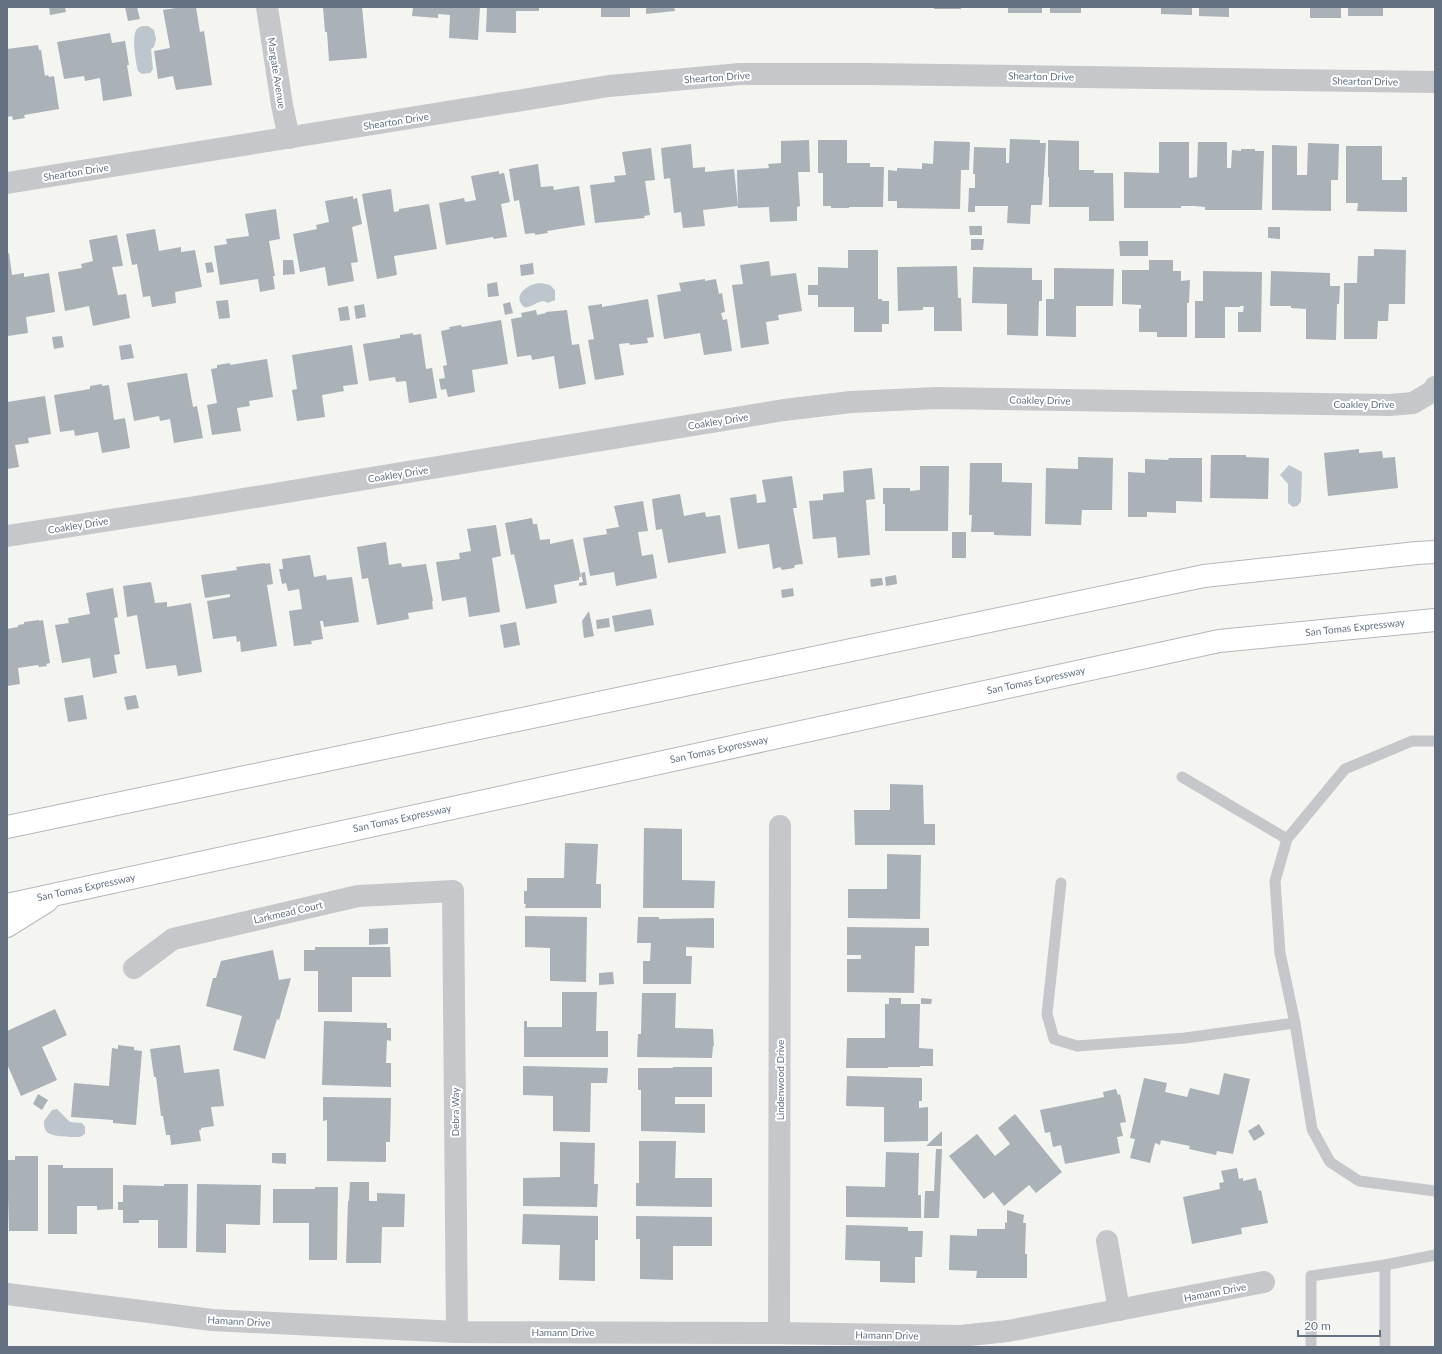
<svg xmlns="http://www.w3.org/2000/svg" width="1442" height="1354" font-family="Lato,sans-serif">
  <style>
    .water { fill: #bdc6cd }
    .building { fill: #aab1b7 }
    .lines { fill: none; stroke-linecap: round; stroke-linejoin: round }
    .highway-casing { stroke: #b5b7bb; stroke-width: 24 }
    .lane { stroke: #c5c7cb; stroke-width: 11 }
    .street { stroke: #c5c7cb; stroke-width: 22 }
    .highway { stroke: #fff; stroke-width: 22 }
    .labels { text-anchor: middle; dominant-baseline: central; stroke-width: 4; stroke-linejoin: round; paint-order: stroke }
    .street-label { font-size: 10px; fill: #637183; stroke: #fff }
  </style>
  <rect width="100%" height="100%" fill="#f4f5f1"/>
  <!-- water -->
  <g class="water">
    <path d="M 143,26 L 148,26 L 154,30 L 156,39 L 154,47 L 151,49 L 153,69 L 150,73 L 142,74 L 138,71 C 136,63 131,36 137,29 C 139,27 140,27 143,26 Z"/>
    <path d="M 541,283 L 550,285 L 555,290 L 555,300 L 548,303 C 539,297 533,309 524,307 C 511,295 529,283 541,283 Z"/>
    <polygon points="1289,465 1302,472 1301,502 1297,506 1293,507 1288,503 1288,484 1280,475"/>
    <path d="M 57,1109 L 70,1122 L 82,1123 L 85,1127 L 85,1134 L 80,1137 C 73,1137 54,1137 48,1133 C 44,1130 44,1125 44,1121 L 52,1110 Z"/>
  </g>
  <!-- building -->
  <g class="building">
    <polygon points="49,7 65,7 66,12 50,15"/>
    <polygon points="125,7 137,7 140,19 128,21"/>
    <polygon points="182,7 196,7 200,32 204,31 212,85 176,90 173,76 158,79 154,51 170,48 163,10"/>
    <polygon points="323,7 362,7 367,58 329,61 327,32 325,32"/>
    <polygon points="413,7 480,7 478,40 449,38 450,15 438,14 438,18 412,16"/>
    <polygon points="487,7 539,7 539,11 516,11 516,33 486,32"/>
    <rect x="601" y="7" width="29" height="10"/>
    <polygon points="646,7 674,7 675,11 646,14"/>
    <rect x="934" y="7" width="27" height="2"/>
    <rect x="1008" y="7" width="34" height="6"/>
    <rect x="1050" y="7" width="31" height="6"/>
    <polygon points="1161,7 1192,7 1192,15 1161,14"/>
    <polygon points="1199,7 1229,7 1229,17 1199,16"/>
    <rect x="1310" y="7" width="31" height="11"/>
    <rect x="1348" y="7" width="35" height="9"/>
    <polygon points="110,33 112,43 125,41 129,65 127,65 132,96 103,101 100,78 85,81 84,76 64,79 57,42"/>
    <polygon points="38,45 39,50 41,50 45,76 48,75 49,77 54,76 59,109 24,115 25,118 13,120 12,116 7,117 7,49"/>
    <polygon points="1010,139 1040,140 1040,143 1046,143 1042,205 1031,205 1030,224 1007,223 1008,206 975,206 975,212 968,212 969,188 975,188 975,174 973,174 974,147 1006,148 1006,163 1009,163"/>
    <polygon points="809,140 810,172 798,172 800,206 797,207 797,221 770,222 769,207 738,208 737,170 769,168 768,164 781,163 781,141"/>
    <polygon points="818,140 847,140 847,163 870,163 870,167 884,167 883,207 849,207 849,208 831,208 831,206 823,206 823,173 818,173"/>
    <polygon points="1048,140 1079,141 1079,170 1094,170 1094,173 1113,173 1114,221 1089,221 1089,207 1049,207 1049,177 1048,177"/>
    <polygon points="934,141 970,142 969,170 961,170 960,209 897,208 897,201 888,201 888,170 897,171 897,168 922,169 922,163 933,164"/>
    <polygon points="1159,142 1189,142 1189,178 1197,177 1198,142 1227,142 1227,168 1231,168 1232,150 1241,151 1241,149 1255,149 1255,151 1264,151 1262,210 1205,210 1205,207 1194,206 1181,206 1181,208 1124,208 1124,172 1159,173"/>
    <polygon points="1308,143 1339,144 1338,180 1331,180 1331,211 1272,210 1272,145 1297,146 1297,175 1307,175"/>
    <polygon points="691,144 693,168 705,167 705,172 734,169 738,206 703,210 705,226 683,228 681,212 674,213 670,178 664,179 661,148"/>
    <polygon points="1346,146 1382,146 1382,180 1402,180 1402,177 1407,177 1407,212 1357,211 1358,203 1346,203"/>
    <polygon points="651,148 655,180 645,181 650,215 644,216 645,218 595,223 590,185 615,182 614,176 626,175 622,152"/>
    <polygon points="538,164 541,187 553,186 554,190 579,186 585,225 547,231 548,233 535,235 535,233 525,234 519,200 514,201 509,169"/>
    <polygon points="499,171 499,174 504,173 510,202 501,204 507,237 494,239 493,237 446,245 439,203 464,198 465,202 476,200 471,176"/>
    <polygon points="391,189 394,212 399,211 399,209 429,204 437,249 394,256 397,275 377,279 362,194"/>
    <polygon points="353,196 353,199 357,198 362,224 352,227 358,262 351,263 354,281 328,286 325,267 300,272 293,234 317,229 316,225 329,222 325,201"/>
    <polygon points="276,209 280,239 269,241 275,276 273,276 275,289 260,292 258,279 220,285 214,246 227,244 226,239 249,236 245,214"/>
    <polygon points="969,226 982,226 982,235 970,235"/>
    <polygon points="1268,227 1280,227 1280,239 1268,238"/>
    <polygon points="155,229 159,251 181,247 181,252 195,250 202,287 175,292 176,303 152,307 150,296 143,297 137,264 132,265 126,234"/>
    <polygon points="117,235 123,266 112,267 118,295 126,294 130,318 93,326 89,306 65,311 58,272 82,268 81,264 93,261 89,240"/>
    <polygon points="971,239 984,239 983,250 971,250"/>
    <polygon points="1119,241 1148,241 1148,256 1120,256"/>
    <polygon points="1374,249 1406,250 1405,304 1389,304 1388,321 1378,321 1377,339 1344,339 1344,283 1357,283 1358,256 1374,256"/>
    <polygon points="848,250 878,250 878,299 882,299 882,301 889,301 889,324 882,324 882,332 854,332 854,307 818,307 818,295 808,295 808,285 818,285 818,267 848,268"/>
    <polygon points="9,253 12,275 24,273 24,277 49,273 55,312 26,317 28,333 8,336 7,326 7,254"/>
    <polygon points="283,260 293,260 295,274 283,275"/>
    <polygon points="1149,260 1173,260 1173,271 1181,271 1181,281 1190,280 1189,303 1187,303 1187,337 1157,337 1157,332 1139,332 1139,308 1141,309 1141,305 1122,304 1122,270 1149,270"/>
    <polygon points="769,261 771,276 796,273 802,311 778,315 779,320 766,322 769,344 741,348 732,285 743,284 740,265"/>
    <polygon points="212,262 214,272 207,273 205,263"/>
    <polygon points="533,263 534,274 521,276 520,265"/>
    <polygon points="957,266 958,298 961,298 962,331 934,331 934,307 923,307 923,310 898,311 897,267"/>
    <polygon points="973,267 1032,268 1032,280 1042,280 1042,301 1039,301 1038,336 1007,335 1007,304 972,303"/>
    <polygon points="1054,268 1114,269 1113,306 1076,306 1076,337 1046,336 1046,299 1054,299"/>
    <polygon points="1203,271 1262,272 1261,332 1238,332 1238,312 1243,312 1244,306 1240,306 1240,307 1225,307 1225,338 1195,338 1195,301 1203,301"/>
    <polygon points="1271,271 1330,273 1330,286 1340,286 1339,304 1337,304 1336,340 1306,339 1306,309 1291,308 1291,306 1270,306"/>
    <polygon points="705,279 705,281 716,279 719,294 722,293 725,312 721,313 723,320 727,319 732,351 704,355 700,333 664,339 657,295 681,291 679,283"/>
    <polygon points="497,282 499,296 488,297 487,284"/>
    <polygon points="648,299 654,337 647,338 648,343 630,345 629,343 619,344 624,375 595,380 588,340 594,339 588,306 602,304 602,307"/>
    <polygon points="228,300 230,318 219,319 216,301"/>
    <polygon points="510,302 513,313 505,315 503,304"/>
    <polygon points="364,304 366,317 356,319 354,306"/>
    <polygon points="348,306 350,320 340,321 338,308"/>
    <polygon points="536,310 537,315 546,313 546,312 567,310 572,345 579,344 586,384 559,389 554,356 532,360 531,355 517,357 511,319 522,317 521,313"/>
    <polygon points="501,320 508,364 472,370 475,392 448,397 446,389 441,390 439,379 445,378 443,366 447,365 441,331 450,329 449,327 461,325 462,327"/>
    <polygon points="413,333 413,335 421,334 426,369 432,368 437,398 409,403 406,381 396,382 395,377 369,381 363,344 400,338 400,335"/>
    <polygon points="62,336 64,347 54,349 52,337"/>
    <polygon points="131,344 134,358 121,360 119,346"/>
    <polygon points="352,345 358,384 343,386 344,391 322,395 325,417 297,421 292,390 297,389 292,355"/>
    <polygon points="267,359 273,397 249,401 250,406 237,408 241,431 212,435 207,405 217,403 211,369 217,368 217,365 230,363 230,365"/>
    <polygon points="187,373 193,407 197,406 203,438 174,443 170,419 160,421 159,416 134,421 127,383"/>
    <polygon points="102,384 102,386 109,385 114,420 125,418 130,448 102,453 98,432 75,436 74,430 60,432 54,395 90,389 90,386"/>
    <polygon points="45,396 51,434 28,438 29,443 15,445 19,467 7,469 7,402"/>
    <polygon points="1359,449 1359,453 1382,451 1383,458 1395,457 1398,488 1328,496 1324,453"/>
    <polygon points="1211,455 1246,455 1246,457 1269,458 1268,499 1210,498"/>
    <polygon points="1078,457 1113,458 1112,510 1082,510 1081,525 1045,524 1046,468 1078,469"/>
    <polygon points="1169,458 1202,458 1202,502 1176,501 1176,513 1147,512 1147,517 1128,517 1128,472 1145,473 1145,459 1168,460"/>
    <polygon points="970,463 1002,463 1002,482 1032,483 1031,536 994,535 994,532 971,532 972,515 969,515"/>
    <polygon points="920,466 949,466 948,531 885,531 885,504 883,504 883,488 910,488 910,491 920,490"/>
    <polygon points="872,468 875,499 866,500 870,555 838,558 836,537 813,539 809,501 823,500 823,494 844,492 843,471"/>
    <polygon points="792,476 797,508 793,508 803,564 795,565 794,568 782,570 780,567 773,569 769,544 738,549 730,498 756,494 757,503 766,502 762,480"/>
    <polygon points="680,494 684,516 705,512 706,517 720,515 726,553 668,563 662,529 656,530 652,499"/>
    <polygon points="643,501 648,531 638,532 642,556 653,554 657,578 616,586 614,572 590,576 583,538 607,534 606,529 619,527 614,506"/>
    <polygon points="532,518 533,524 537,524 540,540 550,539 550,544 573,539 581,577 579,577 579,580 554,585 557,603 526,609 514,554 511,555 505,523"/>
    <polygon points="496,525 501,556 492,558 500,612 469,617 466,597 442,601 436,562 460,559 459,553 471,551 467,529"/>
    <rect x="952" y="532" width="14" height="26"/>
    <polygon points="386,542 389,565 401,563 402,567 426,564 433,601 432,601 433,609 408,613 409,619 377,625 368,578 362,579 357,547"/>
    <polygon points="310,555 314,577 326,575 327,580 352,577 359,622 324,627 323,621 320,621 323,639 311,641 312,644 294,646 289,611 302,609 299,589 288,591 286,583 282,584 279,569 283,569 282,559"/>
    <polygon points="265,563 265,564 270,563 273,584 267,585 277,646 241,652 240,641 237,642 236,636 213,639 207,601 230,597 230,594 205,598 201,575 237,570 236,567"/>
    <polygon points="585,572 587,585 579,586 579,583 583,582 581,573"/>
    <polygon points="896,575 897,584 886,586 885,577"/>
    <polygon points="882,578 883,585 871,587 870,579"/>
    <polygon points="151,582 155,603 167,602 167,607 191,603 202,672 178,676 176,665 146,669 137,615 127,617 123,586"/>
    <polygon points="113,588 118,617 114,618 120,654 114,655 117,673 93,678 90,658 62,663 55,625 69,623 68,618 90,614 86,593"/>
    <polygon points="793,588 794,596 782,598 781,590"/>
    <polygon points="651,609 654,625 615,632 612,616"/>
    <polygon points="589,611 594,636 584,638 582,621"/>
    <polygon points="609,618 610,627 597,629 596,620"/>
    <polygon points="39,620 39,621 43,620 50,663 46,664 47,666 39,667 38,665 18,668 20,684 7,686 7,629 18,627 18,625 24,624 24,622"/>
    <polygon points="516,622 520,645 504,648 500,625"/>
    <polygon points="83,695 87,719 68,722 64,698"/>
    <polygon points="136,695 139,708 127,710 124,697"/>
    <polygon points="890,784 923,785 924,824 935,824 935,845 855,845 854,810 890,810"/>
    <polygon points="644,828 682,829 682,880 715,881 714,908 643,908"/>
    <polygon points="565,843 598,844 596,884 601,884 601,908 525,908 526,904 524,904 524,891 527,891 527,878 564,878"/>
    <polygon points="887,854 921,855 920,919 848,918 848,889 887,889"/>
    <polygon points="525,916 587,917 586,982 550,981 550,948 525,947"/>
    <polygon points="638,917 659,917 659,919 714,918 714,948 686,947 686,956 692,956 691,984 643,984 643,961 650,961 651,943 637,943"/>
    <polygon points="847,927 929,928 929,946 915,946 914,993 847,992 847,959 861,959 861,955 847,955"/>
    <polygon points="388,928 388,944 369,945 369,929"/>
    <polygon points="315,947 390,947 391,977 352,977 352,1012 318,1012 318,971 304,971 304,950 315,950"/>
    <polygon points="273,950 279,980 291,978 279,1020 277,1019 265,1059 233,1050 242,1016 206,1006 213,978 216,978 221,961"/>
    <polygon points="613,972 614,984 599,985 599,973"/>
    <polygon points="562,992 597,992 596,1031 608,1031 608,1057 524,1057 524,1021 527,1021 527,1027 562,1027"/>
    <polygon points="642,993 676,993 675,1028 713,1029 714,1046 713,1046 712,1058 637,1057 638,1034 641,1034"/>
    <polygon points="889,998 901,998 901,1004 920,1004 919,1048 933,1049 933,1066 920,1066 920,1067 888,1067 888,1068 846,1068 847,1038 885,1038 885,1004 889,1004"/>
    <polygon points="921,998 932,999 931,1004 921,1004"/>
    <polygon points="55,1009 67,1035 42,1047 57,1080 21,1096 7,1064 7,1031"/>
    <polygon points="324,1021 387,1023 387,1028 391,1028 391,1041 387,1040 386,1063 391,1063 391,1087 322,1085"/>
    <polygon points="118,1045 134,1047 134,1050 142,1051 136,1125 113,1123 113,1120 71,1117 74,1083 109,1086 112,1048 118,1049"/>
    <polygon points="180,1045 184,1073 219,1069 224,1106 211,1107 214,1126 201,1128 201,1130 199,1130 201,1141 171,1145 170,1135 166,1135 163,1116 161,1116 156,1077 154,1077 150,1049"/>
    <polygon points="523,1066 608,1068 607,1083 591,1083 590,1132 553,1131 553,1096 523,1095"/>
    <polygon points="673,1067 712,1067 712,1097 675,1097 675,1104 705,1104 705,1133 641,1131 641,1090 638,1090 638,1068 673,1068"/>
    <polygon points="1224,1073 1250,1079 1233,1154 1217,1151 1216,1155 1189,1149 1190,1146 1161,1140 1160,1145 1155,1143 1150,1163 1130,1158 1135,1139 1130,1138 1144,1078 1167,1083 1165,1092 1187,1097 1190,1088 1219,1095"/>
    <polygon points="847,1076 922,1078 922,1101 919,1101 919,1108 928,1107 928,1141 884,1142 884,1107 846,1106"/>
    <polygon points="1116,1089 1118,1095 1120,1094 1126,1122 1120,1123 1123,1136 1117,1137 1120,1153 1065,1164 1061,1145 1053,1147 1050,1132 1045,1133 1040,1110 1104,1097 1103,1092"/>
    <polygon points="38,1094 48,1100 42,1110 33,1104"/>
    <polygon points="323,1097 391,1098 390,1142 386,1142 386,1162 327,1161 327,1120 323,1121"/>
    <polygon points="1015,1114 1062,1172 1036,1193 1029,1185 1004,1206 993,1192 984,1199 949,1156 977,1134 995,1156 1010,1144 998,1128"/>
    <polygon points="1259,1124 1265,1134 1254,1141 1248,1131"/>
    <polygon points="942,1131 942,1146 926,1146"/>
    <polygon points="639,1141 676,1141 675,1178 712,1178 712,1207 636,1206 636,1183 639,1183"/>
    <polygon points="560,1142 595,1143 594,1184 598,1184 597,1207 523,1206 523,1178 560,1177"/>
    <polygon points="936,1149 942,1149 939,1218 924,1218 925,1191 934,1191"/>
    <polygon points="886,1152 919,1153 918,1195 921,1195 921,1218 846,1217 846,1186 885,1187"/>
    <polygon points="272,1153 286,1153 286,1164 272,1163"/>
    <polygon points="15,1156 38,1156 38,1231 9,1231 7,1160 15,1160"/>
    <polygon points="48,1165 63,1165 63,1168 113,1168 113,1209 97,1210 97,1206 77,1206 77,1234 48,1234"/>
    <polygon points="1237,1168 1239,1179 1243,1178 1243,1181 1256,1178 1259,1191 1261,1190 1268,1223 1241,1228 1242,1234 1192,1244 1183,1197 1220,1189 1219,1183 1224,1182 1221,1171"/>
    <polygon points="350,1182 369,1182 369,1201 377,1201 377,1193 405,1194 404,1227 382,1227 381,1263 346,1263 348,1201 349,1201"/>
    <polygon points="164,1184 188,1184 187,1248 158,1248 158,1220 139,1220 139,1223 123,1223 123,1210 118,1210 118,1202 123,1202 123,1185 164,1186"/>
    <polygon points="197,1184 261,1185 260,1225 226,1224 226,1253 196,1252"/>
    <polygon points="315,1187 338,1187 337,1260 309,1260 309,1223 273,1223 273,1189 315,1189"/>
    <polygon points="1007,1210 1024,1215 1023,1223 1026,1223 1025,1254 1027,1254 1027,1278 976,1278 977,1271 949,1270 950,1235 977,1236 977,1229 1005,1229 1005,1222 1007,1223"/>
    <polygon points="523,1214 598,1216 598,1240 595,1240 595,1281 559,1280 560,1245 522,1244"/>
    <polygon points="636,1216 712,1217 712,1246 673,1246 673,1280 640,1279 640,1239 636,1239"/>
    <polygon points="846,1225 908,1227 908,1231 923,1231 922,1257 915,1257 915,1283 880,1282 880,1261 845,1260"/>
  </g>
  <g class="lines">
    <defs>
      <g id="highway">
        <polyline points="7,827 1204,576 1417,553 1435,552"/>
        <polyline points="7,905 1219,641 1435,620"/>
        <polyline points="7,926 47,901"/>
      </g>
    </defs>
    <!-- highway casing -->
    <use href="#highway" class="highway-casing"/>
    <!-- lane -->
    <g class="lane">
      <polyline points="1435,741 1412,741 1345,769 1287,839 1275,881 1280,953 1295,1023 1312,1129 1330,1162 1359,1181 1435,1191"/>
      <polyline points="1182,777 1287,839"/>
      <polyline points="1061,883 1047,1014 1054,1039 1077,1046 1185,1038 1295,1023"/>
      <polyline points="1311,1347 1311,1276 1385,1265 1435,1255"/>
      <polyline points="1385,1347 1385,1265"/>
    </g>
    <!-- street -->
    <g class="street">
      <polyline points="267,7 282,105 289,138"/>
      <polyline points="7,183 609,86 740,74 869,74 1435,82"/>
      <polyline points="7,536 195,507 784,410 851,402 937,398 1390,405 1413,403 1433,391 1435,387"/>
      <polyline points="134,968 173,939 358,896 453,891 457,1332"/>
      <polyline points="1107,1241 1119,1310"/>
      <polyline points="7,1294 212,1320 457,1332 779,1333 960,1336 1008,1331 1264,1282"/>
      <polyline points="779,1333 780,826"/>
    </g>
    <!-- highway -->
    <use href="#highway" class="highway"/>
  </g>
  <g class="labels">
    <!-- street labels -->
    <g class="street-label">
      <text transform="translate(277 73) rotate(81)">Margate Avenue</text>
      <text transform="translate(1041 76) rotate(1)">Shearton Drive</text>
      <text transform="translate(717 77) rotate(-4)">Shearton Drive</text>
      <text transform="translate(1365 81) rotate(1)">Shearton Drive</text>
      <text transform="translate(396 121) rotate(-9)">Shearton Drive</text>
      <text transform="translate(76 172) rotate(-9)">Shearton Drive</text>
      <text transform="translate(1040 400) rotate(1)">Coakley Drive</text>
      <text x="1364" y="404">Coakley Drive</text>
      <text transform="translate(718 421) rotate(-9)">Coakley Drive</text>
      <text transform="translate(398 474) rotate(-9)">Coakley Drive</text>
      <text transform="translate(78 525) rotate(-9)">Coakley Drive</text>
      <text transform="translate(1355 627) rotate(-6)">San Tomas Expressway</text>
      <text transform="translate(1036 680) rotate(-12)">San Tomas Expressway</text>
      <text transform="translate(719 749) rotate(-12)">San Tomas Expressway</text>
      <text transform="translate(402 818) rotate(-12)">San Tomas Expressway</text>
      <text transform="translate(86 887) rotate(-12)">San Tomas Expressway</text>
      <text transform="translate(288 912) rotate(-13)">Larkmead Court</text>
      <text transform="translate(780 1080) rotate(-90)">Lindenwood Drive</text>
      <text transform="translate(455 1112) rotate(-90)">Debra Way</text>
      <text transform="translate(1215 1292) rotate(-11)">Hamann Drive</text>
      <text transform="translate(239 1321) rotate(3)">Hamann Drive</text>
      <text x="563" y="1332">Hamann Drive</text>
      <text transform="translate(887 1335) rotate(1)">Hamann Drive</text>
    </g>
  </g>
  <!-- border -->
  <rect width="1442" height="1354" fill="none" stroke="#637183" stroke-width="16"/>
  <!-- scale -->
  <path d="M1298 1330v6h82v-6" fill="none" stroke="#637183" stroke-width="2"/>
  <text x="1304" y="1330" font-size="12" fill="#637183" stroke="#ffffff" stroke-width="3" paint-order="stroke">20 m</text>
</svg>
